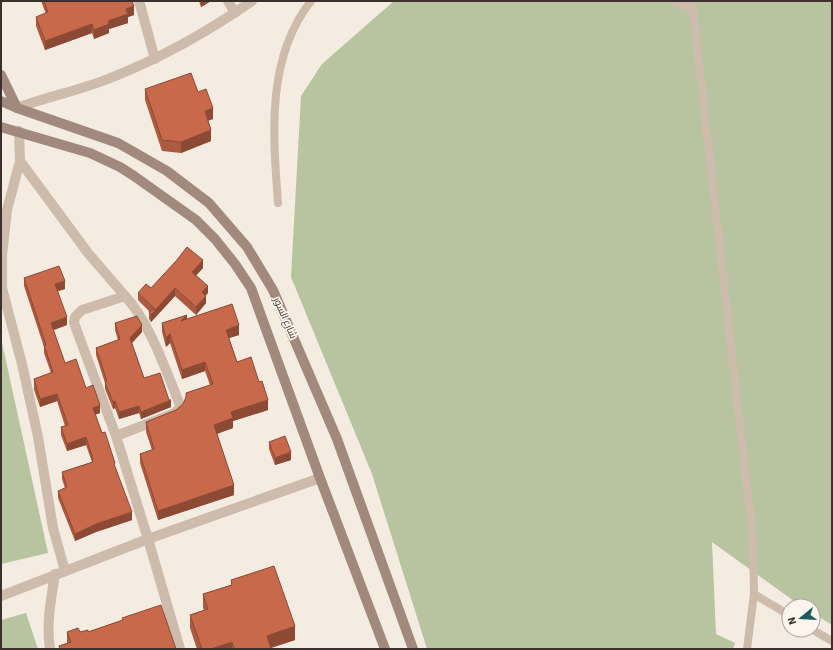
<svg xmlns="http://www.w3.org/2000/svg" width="833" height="650" font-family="'Source Sans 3',Cairo,sans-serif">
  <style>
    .green { fill: #b8c4a0 }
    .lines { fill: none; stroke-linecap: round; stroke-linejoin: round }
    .lane { stroke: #cdbbac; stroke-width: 8 }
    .street { stroke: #cdbbac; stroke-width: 10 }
    .secondary { stroke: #a18a7d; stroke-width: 10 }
    .wall { fill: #ac5a40 }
    .shaded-wall { fill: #8c4a34 }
    .building { fill: #c8694b; stroke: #8c4a34 }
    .labels { text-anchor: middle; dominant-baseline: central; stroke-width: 3.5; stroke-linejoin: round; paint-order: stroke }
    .street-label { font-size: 10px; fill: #3b302b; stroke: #fbf5ee }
  </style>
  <rect width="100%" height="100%" fill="#f4ebe1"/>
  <!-- green -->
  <g class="green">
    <polygon points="394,1 832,1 832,625 813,613 813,606 801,606 712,542 716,634 735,643 733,649 427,649 372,474 291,277 301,96 322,64"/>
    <polygon points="1,338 48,553 1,564"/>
    <polygon points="26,613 38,649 1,649 1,620"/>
  </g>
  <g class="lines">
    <!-- lane -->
    <g class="lane">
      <polyline points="673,1 693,10"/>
      <polyline points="691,1 693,10 753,541 754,594 747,649"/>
      <path d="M 278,203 C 273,135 266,58 311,1"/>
      <polyline points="754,594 789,615"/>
      <polyline points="813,630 832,641"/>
    </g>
    <!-- street -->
    <g class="street">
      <polyline points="139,1 155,59"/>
      <polyline points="228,1 235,13"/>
      <path d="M 17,108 C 49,96 82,90 113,77 C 163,57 209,31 252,1"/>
      <polyline points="19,131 20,161 88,253 125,296"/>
      <polyline points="20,161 7,210 2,256 2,288 22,364 38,437 53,528 65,571"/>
      <path d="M 116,436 L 173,414 L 179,409 L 180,405 C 167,373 149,321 125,296 L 82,310 L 75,317 L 74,323 L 116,436 L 148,539 L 180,649"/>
      <polyline points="1,596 148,539 320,478"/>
      <path d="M 50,649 C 46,624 51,599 55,574"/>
    </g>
    <!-- secondary -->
    <g class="secondary">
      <polyline points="1,75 17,108"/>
      <polyline points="1,101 17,108 118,143 167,171 209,203 247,247 273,290 337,439 413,649"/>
      <polyline points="1,127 90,153 120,167 134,176 196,220 215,239 235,264 251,288 320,478 385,649"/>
    </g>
  </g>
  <!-- wall -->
  <g class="wall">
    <polygon points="41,1 132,1 134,15 128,17 128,23 109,29 109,33 94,39 92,33 45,50 36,26 36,17 46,14"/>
    <polygon points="199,1 211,1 201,7"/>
    <polygon points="145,89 198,92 213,119 208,120 211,141 181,153 162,151 145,100"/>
    <polygon points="203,268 196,275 208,293 206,295 206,303 196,315 175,296 151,322 149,319 149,311 138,300 138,293"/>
    <polygon points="24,278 65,289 58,291 67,325 53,330 65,363 86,388 100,413 95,415 102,433 115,467 132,520 96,532 75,541 58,498 58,491 65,488 62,479 62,472 92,462 86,445 67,451 61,435 61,427 65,426 57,401 40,407 34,390 34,379 51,373 44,353 44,347 24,286"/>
    <polygon points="187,319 239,335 229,338 237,362 268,410 233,421 233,428 216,434 234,495 158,520 140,463 140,454 152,450 146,432 146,422 176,410 183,404 186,398 186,393 210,385 205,371 182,379 170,343 166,347 162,332 162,323"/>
    <polygon points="115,323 142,332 132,343 144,378 171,407 141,419 139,413 119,419 115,408 113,409 105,389 105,383 96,355 96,348 118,340 115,330"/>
    <polygon points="269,442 291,460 275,465 269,449"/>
    <polygon points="231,580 295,640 271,648 271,649 197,649 190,628 190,615 204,610 203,608 203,594 231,585"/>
    <polygon points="122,618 176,649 59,649 59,646 67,643 67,632 88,632 122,620"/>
  </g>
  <!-- shaded-wall -->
  <g class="shaded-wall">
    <polygon points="201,1 211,1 201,7"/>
    <polygon points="134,6 134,15 128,17 128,23 109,29 109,33 94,39 94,30 126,9"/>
    <polygon points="92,24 92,33 45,50 45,41"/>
    <polygon points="213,108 213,119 205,122 205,111"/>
    <polygon points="211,130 211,141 181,153 181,142"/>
    <polygon points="203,260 203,268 192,280 192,272"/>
    <polygon points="65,281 65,289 55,292 55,284"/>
    <polygon points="208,286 208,293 202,299 202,292"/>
    <polygon points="175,288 175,296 151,322 151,315"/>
    <polygon points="206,296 206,303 196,315 196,307"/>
    <polygon points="187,315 187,324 181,321"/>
    <polygon points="67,317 67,325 51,331 51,323"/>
    <polygon points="142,325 142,332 130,345 130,338"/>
    <polygon points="239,325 239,335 226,339 226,330"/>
    <polygon points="170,334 170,343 166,347 166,338"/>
    <polygon points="205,362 205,371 182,379 182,370"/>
    <polygon points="57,394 57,401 40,407 40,399"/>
    <polygon points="171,400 171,407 141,419 141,412"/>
    <polygon points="268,400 268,410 233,421 233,428 214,435 214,425 231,412"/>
    <polygon points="115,401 115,408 113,409 113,402"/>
    <polygon points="100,405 100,413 93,415 93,408"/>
    <polygon points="139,406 139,413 119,419 119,412"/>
    <polygon points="86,437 86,445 67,451 67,444"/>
    <polygon points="291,452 291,460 275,465 275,458"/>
    <polygon points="234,485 234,495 158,520 158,511"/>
    <polygon points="132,512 132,520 96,532 75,541 75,534 96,524"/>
    <polygon points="295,626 295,640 267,649 267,636"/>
    <polygon points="232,642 232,649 211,649"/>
  </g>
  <!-- building -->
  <g class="building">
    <polygon points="44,1 132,1 134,6 126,9 128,14 108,21 109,24 94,30 92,24 45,41 36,17 48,12"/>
    <polygon points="191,73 198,92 206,89 213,108 205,111 211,130 181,142 162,140 145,89"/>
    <polygon points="187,247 203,260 192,272 208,286 202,292 206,296 196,307 175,288 151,315 149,311 155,309 138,293 146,284 151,288 176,261"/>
    <polygon points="59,266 65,281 55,284 67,317 51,323 65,363 76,359 86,388 93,385 100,405 93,408 102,433 105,432 115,463 114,464 132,512 96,524 75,534 58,491 67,487 62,472 93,462 92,459 93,459 86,437 67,444 61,427 68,425 57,394 40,399 34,379 53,372 44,345 46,345 24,278"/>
    <polygon points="232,304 239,325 226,330 237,362 251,357 259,382 262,381 268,400 231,412 233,418 214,425 234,485 158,511 140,454 154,449 146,422 176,410 183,404 186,397 186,393 213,384 205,362 182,370 170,334 166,338 162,323 187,315 181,321"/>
    <polygon points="137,316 142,325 130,338 144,378 160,373 169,400 171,400 141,412 139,406 119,412 115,401 113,402 105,382 107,381 96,348 120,339 115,323"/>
    <polygon points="285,436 291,452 275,458 269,442"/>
    <polygon points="274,566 295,626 267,636 271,649 234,649 232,642 211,649 202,649 190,615 208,609 203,594 232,585 231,580"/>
    <polygon points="161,605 176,649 133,649 132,648 128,649 60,649 59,646 71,642 67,632 78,628 80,632 88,630 88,632 123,620 122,618"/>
  </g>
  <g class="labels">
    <!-- street labels -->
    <g class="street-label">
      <text transform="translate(285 318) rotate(66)">شارع السور</text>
    </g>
  </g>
  <!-- border -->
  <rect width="833" height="650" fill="none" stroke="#3b302b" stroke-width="4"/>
  <!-- north arrow -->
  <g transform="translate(801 618) rotate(252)"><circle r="19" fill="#fbf5ee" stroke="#aea6a0"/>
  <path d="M0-3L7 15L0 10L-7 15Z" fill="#1f5a5e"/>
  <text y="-6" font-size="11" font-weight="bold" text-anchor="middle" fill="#3b302b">N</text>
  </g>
</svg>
